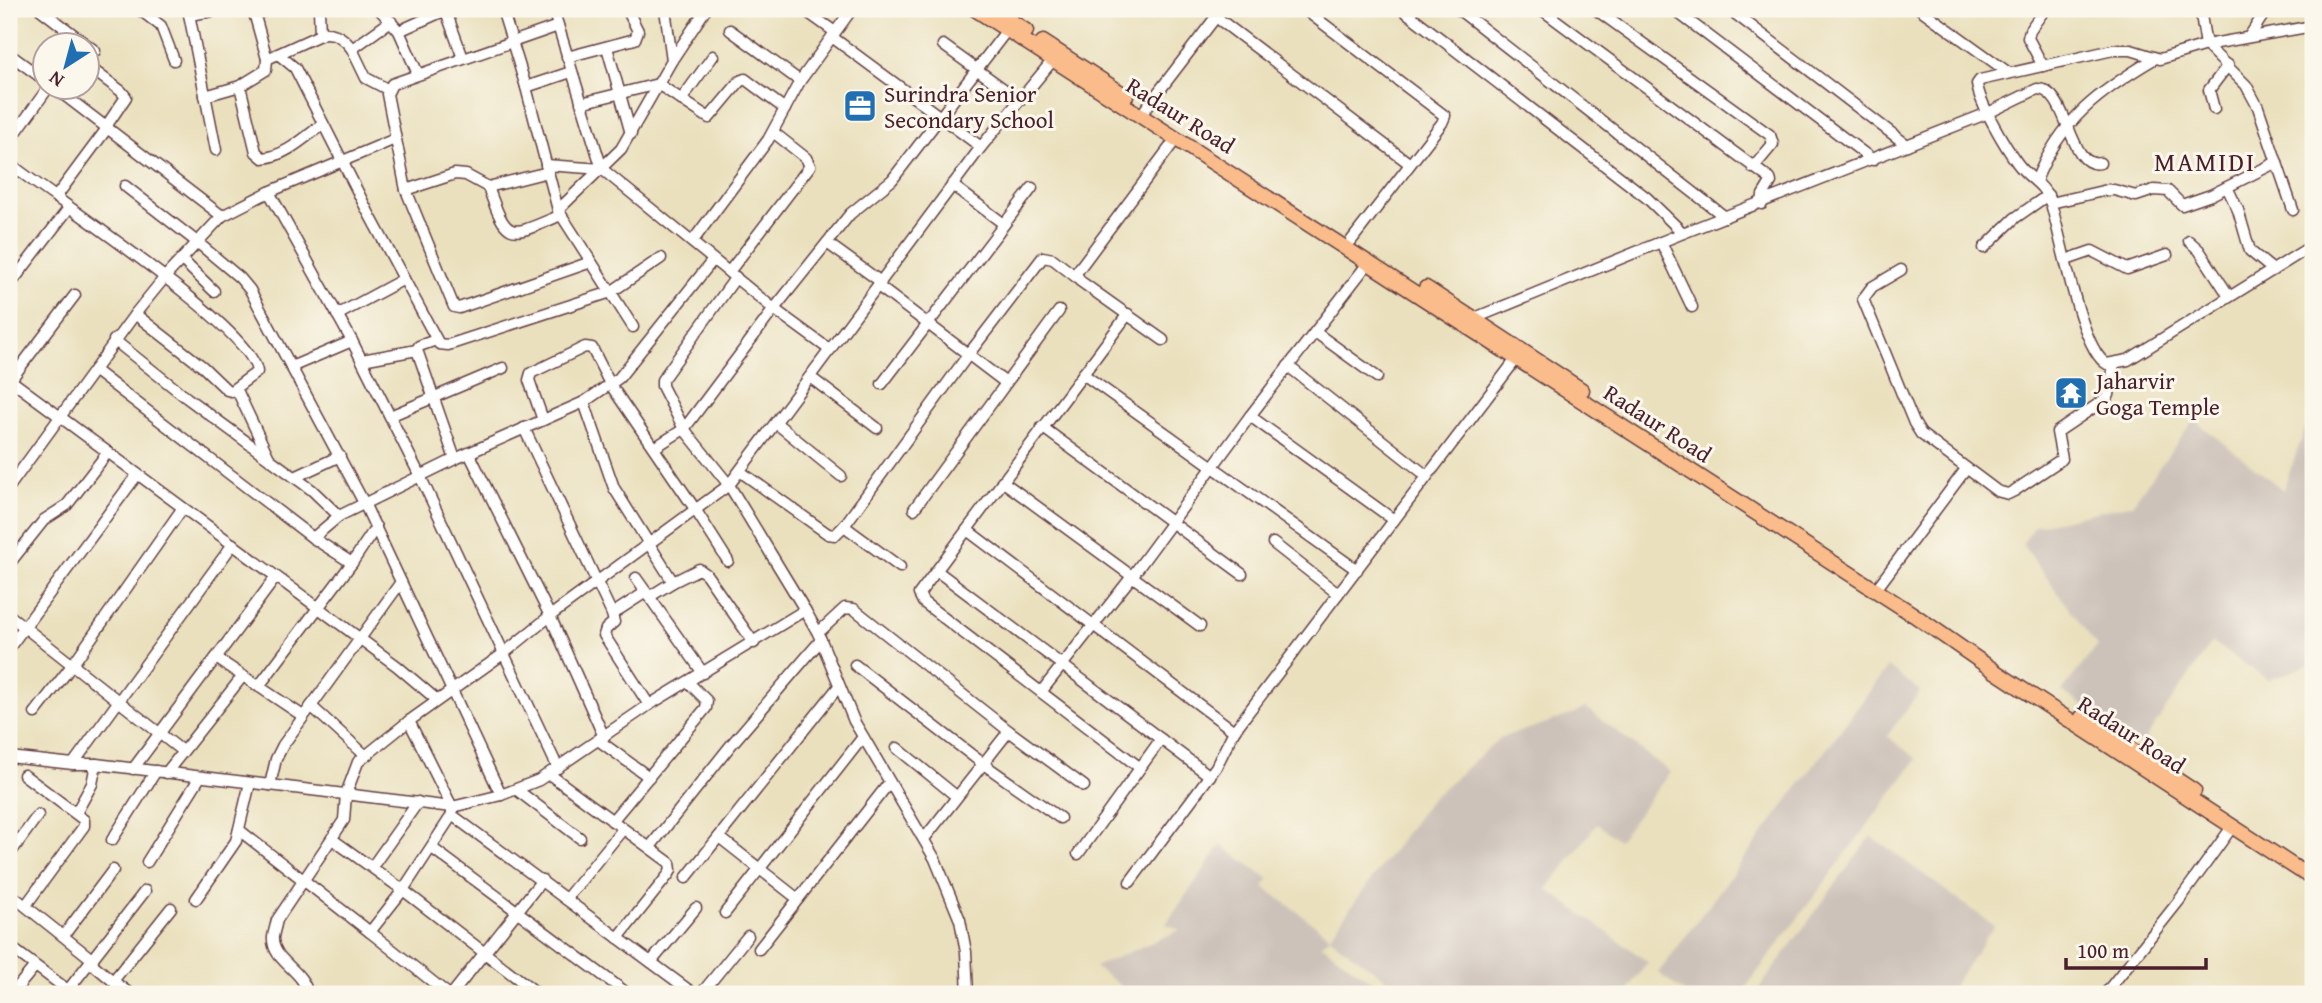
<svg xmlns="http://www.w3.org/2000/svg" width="2322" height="1003" font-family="'Gentium Book Plus',serif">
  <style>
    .industrial { fill: #cdc2b9 }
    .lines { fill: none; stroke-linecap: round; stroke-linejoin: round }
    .minor-casing { stroke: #623c41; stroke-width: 13 }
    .major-casing { stroke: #623c41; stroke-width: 17 }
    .minor { stroke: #fff; stroke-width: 10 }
    .major { stroke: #f9bc8a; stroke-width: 14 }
    .labels { text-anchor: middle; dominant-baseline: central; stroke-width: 6; stroke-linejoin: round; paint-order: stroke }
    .poi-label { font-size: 23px; fill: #4a1f2b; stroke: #fbf7ec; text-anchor: start }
    .street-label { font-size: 23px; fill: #4a1f2b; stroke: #fbf7ec }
    .quarter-label { font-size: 26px; letter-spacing: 2px; fill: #4a1f2b; stroke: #fbf7ec }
  </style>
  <rect width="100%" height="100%" fill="#fbf7ec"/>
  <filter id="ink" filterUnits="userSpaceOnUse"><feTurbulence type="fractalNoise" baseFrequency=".0143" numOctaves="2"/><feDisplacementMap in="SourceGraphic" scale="14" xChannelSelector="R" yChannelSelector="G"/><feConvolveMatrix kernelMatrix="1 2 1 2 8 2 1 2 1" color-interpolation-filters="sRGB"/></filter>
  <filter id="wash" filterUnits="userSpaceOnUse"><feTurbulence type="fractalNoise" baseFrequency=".00686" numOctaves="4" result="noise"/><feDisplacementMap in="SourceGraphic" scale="28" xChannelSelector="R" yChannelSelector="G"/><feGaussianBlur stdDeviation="1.57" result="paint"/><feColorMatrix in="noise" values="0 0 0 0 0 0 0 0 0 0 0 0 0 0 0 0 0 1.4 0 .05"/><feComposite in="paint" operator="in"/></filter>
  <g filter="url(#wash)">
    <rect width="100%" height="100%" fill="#eae0bd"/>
    <!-- industrial -->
    <g class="industrial">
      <polygon points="2313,407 2313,663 2269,680 2212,642 2141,745 2062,691 2097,646 2022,544 2035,526 2132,504 2194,420 2283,490"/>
      <polygon points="1888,667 1920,691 1887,736 1917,759 1741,994 1687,994 1658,973"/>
      <polygon points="1586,708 1670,772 1619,840 1597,824 1547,889 1648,962 1625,994 1407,994 1329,937 1322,945 1389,994 1132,994 1095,967 1180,930 1166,924 1221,845 1269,879 1264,887 1330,936 1430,800 1500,738 1571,715"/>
      <polygon points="1871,836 1994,926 1947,994 1755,994"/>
    </g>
  </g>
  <g filter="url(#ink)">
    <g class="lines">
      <defs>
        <g id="minor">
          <polyline points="40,9 95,51"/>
          <polyline points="139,9 161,26 174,60"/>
          <polyline points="188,9 216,150"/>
          <polyline points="319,9 320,35"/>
          <polyline points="379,9 399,31 418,74"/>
          <polyline points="445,9 463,58"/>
          <polyline points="502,9 526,87 558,210 633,327"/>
          <polyline points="803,9 835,32"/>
          <polyline points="1304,9 1445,116 1442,123 1351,241"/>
          <polyline points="1402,9 1647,198 1683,233"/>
          <polyline points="1458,9 1725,217"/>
          <polyline points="1541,9 1770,179 1771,182 1763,195 1762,204"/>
          <polyline points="1595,9 1770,135 1773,144 1753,168"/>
          <polyline points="1673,9 1873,160"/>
          <polyline points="1729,9 1907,145"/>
          <polyline points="1920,9 2009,73"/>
          <polyline points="2200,9 2206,45 2246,85 2258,107 2293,210"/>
          <polyline points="189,15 225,9"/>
          <polyline points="254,15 268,9"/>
          <polyline points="1216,17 1410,164"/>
          <polyline points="558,26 392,84 387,94 406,190 454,307 459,308 591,262"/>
          <path d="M 2313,26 L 2206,45 L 2160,59 L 2131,50 L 2113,50 L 1980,80 L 1977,84 C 1979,103 2006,148 2018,164 C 2031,181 2044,183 2051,204 C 2061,236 2081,351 2107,364 L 2128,360 L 2313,245"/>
          <polyline points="730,30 800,81"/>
          <polyline points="399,31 448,9"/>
          <polyline points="832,37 981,147"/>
          <polyline points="2249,37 2267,9"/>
          <polyline points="943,45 1019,100"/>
          <polyline points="607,47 631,134"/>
          <polyline points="352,49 366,78 387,89"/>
          <polyline points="9,54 46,81"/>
          <polyline points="278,54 295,68 368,212 439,344 448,345 611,292 661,258"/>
          <polyline points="567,57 635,39 638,31 627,9"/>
          <path d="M 267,59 L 324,33 C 336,32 345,39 352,49 L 391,21"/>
          <polyline points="672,60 706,9"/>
          <polyline points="2043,66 2028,38 2030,30 2045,9"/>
          <polyline points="89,67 121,91 126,97 107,125"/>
          <path d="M 240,86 L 256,152 L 263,158 C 286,156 305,137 323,124"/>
          <polyline points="526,87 571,72"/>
          <polyline points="55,88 222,216"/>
          <polyline points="205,96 240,86 266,70 267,59 253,9"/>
          <polyline points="681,100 713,56"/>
          <polyline points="581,103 658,84 709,118 740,81 745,79 785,109"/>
          <polyline points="2214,109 2209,90 2228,65"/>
          <polyline points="1140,116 1222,9"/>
          <polyline points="9,142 48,88"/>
          <path d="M 9,163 C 50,196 254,329 257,372 L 231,391 L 227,390 L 203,367 L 135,314"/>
          <polyline points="546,165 602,169 553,9"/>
          <polyline points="602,169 774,309 830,350"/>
          <path d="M 2036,181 C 2060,120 2100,91 2154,59"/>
          <polyline points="952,185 1004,224"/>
          <polyline points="125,186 197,242 240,278 250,290 364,503 501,795"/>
          <path d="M 488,187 C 508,243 509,237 561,215"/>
          <polyline points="2227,187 2238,210 2250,251 2273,270"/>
          <polyline points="406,190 455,174 466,175 488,187 548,172"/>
          <polyline points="269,192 352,341 420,476 558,768"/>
          <polyline points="56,197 108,127"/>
          <polyline points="2051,203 2107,190 2114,190 2136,196 2154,190 2168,191 2182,205 2211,195 2277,162"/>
          <polyline points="558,210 621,149 672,60 665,9"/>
          <polyline points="2189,241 2199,250 2229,296"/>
          <polyline points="692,242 768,140 800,81 852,9"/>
          <polyline points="1661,242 1692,307"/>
          <polyline points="827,243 881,282"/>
          <polyline points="1984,248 2015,218 2048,195"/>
          <polyline points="181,259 214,291"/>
          <polyline points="2066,260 2092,251 2127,269 2167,255"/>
          <polyline points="1901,270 1872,287 1863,299 1914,423 1921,434 1997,491 2008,494 2014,491 2062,459 2057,432 2106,399 2109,395 2114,364"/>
          <polyline points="729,272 810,166 806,158 773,132"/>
          <polyline points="736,277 662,380 662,386 684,429 729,485 805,610 818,633 854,721 935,859 960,920 966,952 968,994"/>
          <polyline points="9,286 69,208"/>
          <polyline points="878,286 1006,383"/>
          <polyline points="1128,314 919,594 923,602 1139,767"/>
          <polyline points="337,315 404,279"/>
          <path d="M 1475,318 L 1683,233 L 1988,113 L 2037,89 C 2069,88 2068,170 2100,163"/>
          <polyline points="1315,332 1377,377"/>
          <polyline points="114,340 187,398 312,490 339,516"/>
          <polyline points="436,340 419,346 417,350 455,459"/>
          <polyline points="1163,340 1080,281 1076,273 1176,139"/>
          <polyline points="362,360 417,350"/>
          <polyline points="1288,366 1427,476"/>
          <polyline points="291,367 352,341"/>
          <polyline points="94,370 313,538 352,563"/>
          <polyline points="1083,374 1357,570"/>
          <polyline points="810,377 877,428"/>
          <polyline points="9,379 397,666 437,700"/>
          <polyline points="9,382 75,295"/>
          <polyline points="882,384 1032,188"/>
          <polyline points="236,388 269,458"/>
          <polyline points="584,402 614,488 673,582"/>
          <polyline points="390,416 503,368"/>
          <polyline points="1250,416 1394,520"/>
          <polyline points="543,420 529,380 531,373 585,347 592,348 610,384 695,509 728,561"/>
          <polyline points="776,423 841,476"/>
          <polyline points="1042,427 1242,574"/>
          <polyline points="524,428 612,614 614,622 606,629 604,635 649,705"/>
          <polyline points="654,448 684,429 774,309 850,214 892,180 1007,30"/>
          <polyline points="469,453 550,616 604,737"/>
          <polyline points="741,472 828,534 835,535 844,526 968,355 1043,257 1053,259 1076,277"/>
          <polyline points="295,477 340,456"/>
          <polyline points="1002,481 1200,626"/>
          <polyline points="9,487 135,314 165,277 222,216 269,192 395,139"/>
          <polyline points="914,509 1059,311"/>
          <polyline points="844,526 900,567"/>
          <polyline points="967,530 1234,731"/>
          <polyline points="313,538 339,516 455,459 584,402 619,378 713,260"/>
          <polyline points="1273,543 1338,594"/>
          <polyline points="9,564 44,520 67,505 108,452"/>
          <polyline points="937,571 1210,776"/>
          <polyline points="636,578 703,673"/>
          <polyline points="1880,584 1966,469"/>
          <polyline points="649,597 673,582 699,569 706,574 754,643"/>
          <polyline points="612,614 646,592"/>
          <polyline points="9,615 182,751"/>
          <polyline points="818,633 845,608 854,609 1009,731 1084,786"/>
          <polyline points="9,648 137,475"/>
          <polyline points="216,658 303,716"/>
          <polyline points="855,665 982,763 1060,818"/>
          <polyline points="259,686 352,563 376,527"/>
          <polyline points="1041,692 1133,575 1250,416 1369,262"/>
          <polyline points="311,706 365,755"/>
          <polyline points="35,713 73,664 182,509"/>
          <polyline points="409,721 452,807 452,815 694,994"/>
          <polyline points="598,740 649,777"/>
          <polyline points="897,748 956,796"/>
          <polyline points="9,757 73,764 96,764 452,807 501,795 539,780 649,705 805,610"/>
          <polyline points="73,764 233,544"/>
          <polyline points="133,769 276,577"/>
          <polyline points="166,773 242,677"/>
          <polyline points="549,774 670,863 671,870 669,874 618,938"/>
          <polyline points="24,775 84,820 84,826 26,905"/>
          <polyline points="270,785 276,759 283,745 401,582"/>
          <polyline points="517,790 580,838"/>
          <polyline points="76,813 92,784 96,764"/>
          <polyline points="612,821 706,708 707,701 688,682"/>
          <polyline points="239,830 370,932"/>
          <polyline points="719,837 798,899"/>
          <polyline points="332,839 403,890 538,994"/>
          <polyline points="924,839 1009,731"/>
          <polyline points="112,840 156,771"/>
          <polyline points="650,847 731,745 821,640"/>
          <polyline points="432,848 628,994"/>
          <polyline points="1078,854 1161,739"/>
          <polyline points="9,855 38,815"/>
          <polyline points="147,862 200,777"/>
          <polyline points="372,867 418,802"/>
          <polyline points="686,878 839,686"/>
          <polyline points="1130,882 1216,767 1234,731 1517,358"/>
          <polyline points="9,893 93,960"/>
          <polyline points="196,899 236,841 250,783"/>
          <polyline points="566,899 623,829"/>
          <polyline points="725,913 863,737"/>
          <polyline points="64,935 113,870"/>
          <polyline points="9,946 73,994"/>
          <polyline points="759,949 889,783"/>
          <polyline points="90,962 113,981 171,908"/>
          <polyline points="651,962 696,908"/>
          <polyline points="113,981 130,994"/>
          <polyline points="12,994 35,966"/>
          <polyline points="65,994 145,891"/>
          <path d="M 307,994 C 306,971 271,961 273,937 C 274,931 276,925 277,920 L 344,820 L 346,794 L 358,762 L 409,721 L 503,654 L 550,616 L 729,485 L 981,147 L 1053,60"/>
          <polyline points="448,994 370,932 403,890 452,815"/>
          <polyline points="452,994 542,880"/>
          <polyline points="701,994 748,936"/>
          <polyline points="2105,994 2178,902 2232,827"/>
        </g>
        <g id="major">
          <polyline points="975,9 1914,615 1996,672 2313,879"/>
          <polyline points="993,9 1026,31"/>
          <polyline points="1043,42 1126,96"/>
          <polyline points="1426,288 1582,390"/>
          <polyline points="2082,717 2194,791"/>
        </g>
      </defs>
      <!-- minor casing -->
      <use href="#minor" class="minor-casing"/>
      <!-- major casing -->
      <use href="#major" class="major-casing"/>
      <!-- minor -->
      <use href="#minor" class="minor"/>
      <!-- major -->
      <use href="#major" class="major"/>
    </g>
  </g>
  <!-- icons -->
  <defs>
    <symbol id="office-square" viewBox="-11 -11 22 22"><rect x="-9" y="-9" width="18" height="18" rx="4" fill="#1f6fb2" stroke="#fbf7ec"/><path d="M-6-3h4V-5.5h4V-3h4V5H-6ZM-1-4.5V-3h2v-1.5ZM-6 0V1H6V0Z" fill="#fff"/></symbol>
    <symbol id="temple-square" viewBox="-11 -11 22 22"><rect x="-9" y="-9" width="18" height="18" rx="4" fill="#1f6fb2" stroke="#fbf7ec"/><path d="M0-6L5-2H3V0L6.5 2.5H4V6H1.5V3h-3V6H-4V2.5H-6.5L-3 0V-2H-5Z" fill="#fff"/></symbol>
  </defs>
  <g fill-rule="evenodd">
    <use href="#office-square" x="841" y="87" width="38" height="38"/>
    <use href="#temple-square" x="2052" y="374" width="38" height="38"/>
  </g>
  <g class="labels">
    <!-- poi labels -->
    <g class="poi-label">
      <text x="884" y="93">Surindra Senior<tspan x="884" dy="26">Secondary School</tspan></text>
      <text x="2096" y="380">Jaharvir<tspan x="2096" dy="26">Goga Temple</tspan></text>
    </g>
    <!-- street labels -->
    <g class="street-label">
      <text transform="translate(1181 115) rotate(32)">Radaur Road</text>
      <text transform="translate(1658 423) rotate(33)">Radaur Road</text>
      <text transform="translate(2132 734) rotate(33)">Radaur Road</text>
    </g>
    <!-- quarter labels -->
    <g class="quarter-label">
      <text x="2205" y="161">MAMIDI</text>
    </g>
  </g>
  <!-- margin -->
  <rect width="2322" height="1003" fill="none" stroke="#fbf7ec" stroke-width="35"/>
  <!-- north arrow -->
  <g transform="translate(66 66) rotate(216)"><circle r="33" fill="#fbf7ec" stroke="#b4a19f" stroke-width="2"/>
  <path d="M0-5L12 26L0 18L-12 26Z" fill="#1f6fb2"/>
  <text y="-10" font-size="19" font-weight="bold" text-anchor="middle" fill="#4a1f2b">N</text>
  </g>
  <!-- scale -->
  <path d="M2066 958v10h140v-10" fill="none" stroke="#4a1f2b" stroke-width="3.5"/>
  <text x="2077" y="958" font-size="21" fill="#4a1f2b" stroke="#fbf7ec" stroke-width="5" paint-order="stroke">100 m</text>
</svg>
